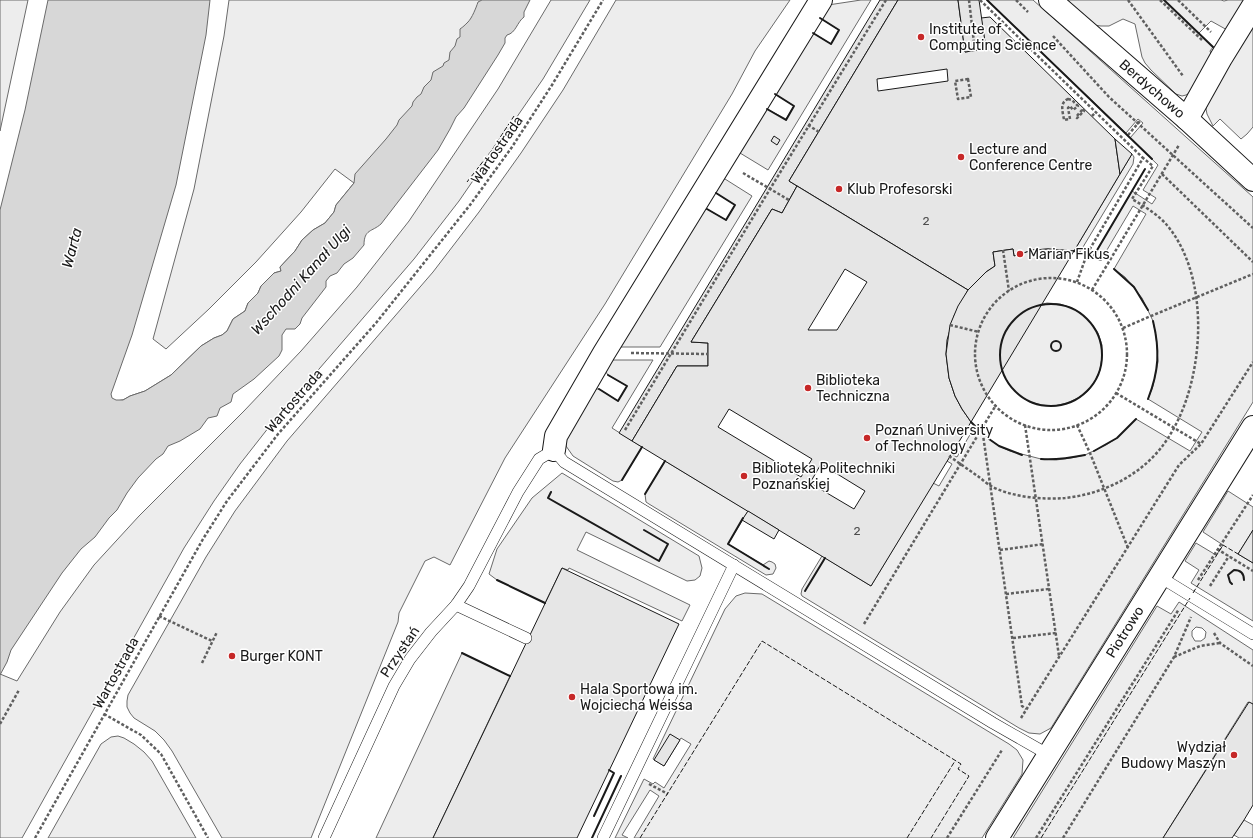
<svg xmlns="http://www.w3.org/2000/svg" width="1253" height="838" font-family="Rubik,sans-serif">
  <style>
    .built { fill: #ededed; stroke: #6a6a6a; fill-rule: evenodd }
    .water { fill: #d7d7d7; stroke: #6a6a6a }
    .building { fill: #e6e6e6; stroke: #1a1a1a; fill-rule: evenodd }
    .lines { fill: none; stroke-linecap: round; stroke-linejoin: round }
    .lane-casing { stroke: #1a1a1a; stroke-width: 12 }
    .street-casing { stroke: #1a1a1a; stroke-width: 24 }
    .path { stroke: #5f5f5f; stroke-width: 2.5; stroke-dasharray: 3 2; stroke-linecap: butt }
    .lane { stroke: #fff; stroke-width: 11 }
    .street { stroke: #fff; stroke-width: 22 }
    .fence { stroke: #1a1a1a; stroke-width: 1; stroke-dasharray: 5 2; stroke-linecap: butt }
    .wall { stroke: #1a1a1a; stroke-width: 2 }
    .poi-dot { fill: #c62828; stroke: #fff; stroke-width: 1.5 }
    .labels { text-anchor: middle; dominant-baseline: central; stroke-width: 3; stroke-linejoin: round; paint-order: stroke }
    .number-label { font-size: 12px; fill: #4d4d4d }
    .poi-label { font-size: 14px; fill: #1a1a1a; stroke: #fff; text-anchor: start }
    .street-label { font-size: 14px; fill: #1a1a1a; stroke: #fff }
    .water-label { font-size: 15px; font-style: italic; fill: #1a1a1a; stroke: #fff }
  </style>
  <rect width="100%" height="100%" fill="#fff"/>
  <!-- built -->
  <g class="built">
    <polygon points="0,0 28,0 0,131"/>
    <polygon points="229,0 492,0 435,101 176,395 115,401 123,400 130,396 145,391 171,375 201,346 214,338 222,335 227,331 233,319 245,311 248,303 258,293 261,286 274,273 281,271 280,267 295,251 302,240 313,230 325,223 334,212 336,205 354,183 335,169 301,212 256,262 209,309 166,349 153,339 194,189 224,36"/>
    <polygon points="551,0 590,0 543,79 459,201 414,259 269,427 240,464 214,501 184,548 22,838 0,838 0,674 17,681 60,612 94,565 139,516 244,411 301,351 357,287 409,221 498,89"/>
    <polygon points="616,0 790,0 755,51 732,94 605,304 505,458 450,565 434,557 425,561 399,613 398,622 311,838 222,838 172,751 164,740 155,731 134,718 130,713 127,707 127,701 128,695 206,557 235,511 287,441 433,272 479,212 521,153 563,90"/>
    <polygon points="861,0 871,0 768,170 740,153 738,151 764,109 767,109 786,119 794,106 775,94 813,33 831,44 839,30 820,18 828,5"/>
    <polygon points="987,0 1033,0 1253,197 1253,402 1051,728 1040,734 1029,733 1019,728 802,596 801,594 802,589 822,556 871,586 933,483 939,486 952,464 947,461 951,454 957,457 975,426 989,439 999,446 1010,451 1041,459 1056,460 1071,458 1085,455 1106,445 1117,438 1136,419 1190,451 1202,432 1148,399 1153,386 1158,362 1156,336 1153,321 1142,298 1125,277 1114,269 1146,214 1133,206 1101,260 1093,257 1132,191 1152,204 1156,198 1143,190 1158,165 1130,138 1143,123 1138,119 1126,133"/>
    <polygon points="1064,0 1221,0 1224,1 1228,0 1247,0 1229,31 1211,21 1199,33 1213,47 1210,51 1211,54 1191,92 1186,95 1182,96 1176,94 1151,70 1145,63 1142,57 1135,24 1123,19 1109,26 1101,26 1093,25"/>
    <polygon points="1253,25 1253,127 1247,134 1241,139 1220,119 1213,126 1207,114 1206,109 1209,100"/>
    <polygon points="1132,154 1134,157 1133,164 1080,252 1074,251"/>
    <polygon points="722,179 725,179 752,196 660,347 620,347 703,210 707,209 726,220 735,205 716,193 715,191"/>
    <polygon points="1047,303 1060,304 1072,308 1082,314 1091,323 1098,333 1102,345 1102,357 1100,370 1095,381 1088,391 1078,398 1067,403 1054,406 1042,405 1030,402 1020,396 1011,387 1004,376 1000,364 1035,306"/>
    <polygon points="611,360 653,360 612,428 642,447 622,480 618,482 613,481 573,456 566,446 566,438 595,389 599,389 618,401 627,386 608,375 606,372 606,368"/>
    <polygon points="665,461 748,511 728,544 763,565 769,561 772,562 775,564 776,568 773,574 766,575 649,504 646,502 645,494"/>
    <polygon points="562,473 699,556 702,568 700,576 695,580 687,581 586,532 577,550 690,605 682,621 569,568 568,570 562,568 545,603 497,580 489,574 497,549 532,498"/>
    <polygon points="1228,491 1253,507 1253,530 1238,554 1253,563 1253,621 1191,583 1199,570 1185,561 1196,543 1216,555 1220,550 1223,545 1203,532"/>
    <polygon points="745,593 762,594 1009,744 1017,750 1023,760 1022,774 982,838 634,838 659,796 650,790 622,835 628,838 615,838 644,779 653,784 655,782 664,788 691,744 681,738 664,766 653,759 725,609 736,596"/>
    <path d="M 1179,602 L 1253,650 L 1253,704 L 1248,702 L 1163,838 L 1013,838 L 1157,606 L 1171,614 ZM 1196,627 L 1202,628 L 1206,632 L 1205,638 L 1201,641 L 1195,641 L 1192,636 L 1192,631 Z"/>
    <polygon points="462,653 510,676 433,838 376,838"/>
    <polygon points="118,736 124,738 134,744 144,752 152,761 196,838 48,838 101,744 111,737"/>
    <polygon points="1244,820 1253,825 1253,838 1239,838 1234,835"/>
  </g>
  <!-- water -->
  <path class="water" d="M 48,0 L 210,0 L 206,35 L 176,185 L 132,335 L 111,394 L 112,398 L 116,400 L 123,400 L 130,396 L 145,391 L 171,375 L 201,346 L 214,338 L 222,335 L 227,331 L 233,319 L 245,311 L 248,303 L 258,293 L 261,286 L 274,273 L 281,271 L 280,267 L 295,251 L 302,240 L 313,230 L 325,223 L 334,212 L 336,205 L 354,183 L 355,174 L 386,139 L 397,125 L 399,120 L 412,106 L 413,102 L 417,97 L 421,94 L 424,87 L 431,80 L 433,72 L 443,66 L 444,63 L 449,60 L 450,52 L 455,46 L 457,39 L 460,37 L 460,29 C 463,27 465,25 468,22 C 472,18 476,8 478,2 L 482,0 L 530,0 L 524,12 L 524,17 C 517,22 516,33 507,35 L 505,38 L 505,43 L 498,55 L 464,108 L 456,117 L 450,129 L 438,150 L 381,224 C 372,232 364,229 364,245 L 353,258 L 344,264 L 337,273 L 330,276 L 326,281 L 326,287 L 302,318 L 300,324 L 295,329 L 286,329 L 282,335 L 282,350 L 279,356 L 254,379 L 233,394 L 231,402 L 220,408 L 217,416 L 208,418 L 200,429 L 180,441 L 168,446 L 163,454 L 156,459 L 138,478 L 127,493 L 117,510 L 109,518 L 95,537 L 81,549 L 62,573 L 11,650 L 7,662 L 0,675 L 0,210 L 25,110 Z"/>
  <!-- building -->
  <g class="building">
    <polygon points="880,0 898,0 789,181 797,186 782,213 772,209 691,342 708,343 708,366 677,366 632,441 619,433"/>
    <path d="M 898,0 L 958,0 L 965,52 L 986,49 L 981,18 L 990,17 L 1115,139 L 1120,174 L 1074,251 L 1048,249 L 1033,250 L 1014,256 L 1013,249 L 993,252 L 995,266 L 986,272 L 968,290 L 789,181 ZM 947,69 L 948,81 L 878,91 L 877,79 Z"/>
    <polygon points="958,0 979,0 986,49 965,52"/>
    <polygon points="774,136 780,140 777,145 771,141"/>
    <polygon points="1115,139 1132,154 1120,174"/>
    <path d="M 797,186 L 968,290 L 954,316 L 947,340 L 946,354 L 949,378 L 955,396 L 962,409 L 971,422 L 871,586 L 632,441 L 677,366 L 708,366 L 708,343 L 691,342 L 772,209 L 782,213 ZM 845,269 L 867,282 L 837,330 L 808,330 ZM 729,409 L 812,459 L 801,477 L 718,427 ZM 821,464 L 865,491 L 854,509 L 810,483 Z"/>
    <polygon points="1013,249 1014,256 1033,250 1048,249 1074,251 971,422 962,409 955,396 949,378 946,354 950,325 958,306 968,290 986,272 995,266 993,252"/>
    <polygon points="748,511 779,530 774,539 742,520"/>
    <polygon points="1253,530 1253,563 1238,554"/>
    <polygon points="562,568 679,624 577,838 433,838"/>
    <polygon points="1249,702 1253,704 1253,805 1244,820 1232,838 1163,838"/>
    <polygon points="670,734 680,740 664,766 654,760"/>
  </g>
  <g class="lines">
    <defs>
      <g id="lane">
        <polyline points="1160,577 1253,634"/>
        <polyline points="456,605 526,638"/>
        <polyline points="324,838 394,686 410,659 431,632 456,605 469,586 518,492 539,459 554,450 564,462 993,723 1049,755"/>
        <polyline points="603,838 734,565"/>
      </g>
      <g id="street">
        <polyline points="1050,0 1187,119 1253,180"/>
        <polyline points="1187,119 1221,58 1253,6"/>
        <polyline points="554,450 556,436 604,353 821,0"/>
        <polyline points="997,838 1253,427"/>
      </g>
    </defs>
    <!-- lane casing -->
    <use href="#lane" class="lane-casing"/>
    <!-- street casing -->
    <use href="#street" class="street-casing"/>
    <!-- path -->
    <g class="path">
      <polyline points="969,0 975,51"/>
      <polyline points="980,0 1143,158 1087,254 1077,282"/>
      <polyline points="1016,0 1028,12"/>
      <polyline points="1128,0 1183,76"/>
      <polyline points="1160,0 1203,41"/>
      <polyline points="1178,0 1211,32"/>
      <polyline points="1053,36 1109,97 1253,228"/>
      <polygon points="968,79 971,97 958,99 955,81"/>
      <path d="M 1068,99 L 1072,100 L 1078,106 L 1073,110 L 1070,106 L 1068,108 L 1070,119 L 1064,120 C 1063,112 1059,103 1068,99 Z"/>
      <polygon points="1083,109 1084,111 1077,118 1076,117"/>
      <polyline points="1092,116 1096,112"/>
      <polyline points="808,125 819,132"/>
      <polyline points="1128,135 1140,121"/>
      <polyline points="743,173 789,200"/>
      <polyline points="1162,174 1253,262"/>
      <polyline points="1003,250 1009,291"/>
      <circle cx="1051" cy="354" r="76"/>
      <polyline points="1092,290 1179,145"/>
      <polyline points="950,325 979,332"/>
      <polyline points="1123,328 1151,316 1253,274"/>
      <polyline points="631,353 708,354"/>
      <polyline points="1116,393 1201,444"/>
      <polyline points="1025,425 1059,656"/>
      <polyline points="1077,425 1090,453 1128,548"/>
      <polyline points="982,428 1022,706 1026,709"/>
      <polyline points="625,430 770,189 886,0"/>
      <path d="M 949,456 C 959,463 969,470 979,477 C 983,480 987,484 991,486 C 1011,497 1042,500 1065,498 C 1105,494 1146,473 1168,438 C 1205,382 1212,277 1166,224 C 1157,214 1144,206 1132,199 L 1153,166 L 1143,158"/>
      <polyline points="1217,549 1253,571"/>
      <polyline points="1000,550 1044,544"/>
      <polyline points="1198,580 1253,495"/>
      <polyline points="1210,586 1229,556"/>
      <polyline points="1006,594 1049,589"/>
      <polyline points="159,616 212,641"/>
      <polyline points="864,624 996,405"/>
      <polyline points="1214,633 1220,643 1253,666"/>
      <polyline points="1013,638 1056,633"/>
      <polyline points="1174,657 1200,646 1220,643"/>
      <polyline points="202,663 217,632"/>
      <polyline points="104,714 141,735 161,754 208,838"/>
      <polyline points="1021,718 1179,465 1201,444 1253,362"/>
      <polyline points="0,724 19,690"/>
      <polyline points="649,784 668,794"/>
      <polyline points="35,838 203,539 227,501 278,434 376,323 470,205 512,147 552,85 603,0"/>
      <polyline points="947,838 1002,750"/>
      <polyline points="1036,838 1179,609"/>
      <polyline points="1063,838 1174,657 1191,617"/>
    </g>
    <!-- lane -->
    <use href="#lane" class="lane"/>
    <!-- street -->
    <use href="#street" class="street"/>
    <!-- fence -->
    <g class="fence">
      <polyline points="467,182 492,150 514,116"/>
      <polyline points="1193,593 1223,545 1238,554"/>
      <polyline points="640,838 762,641 961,764 958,769 969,776 931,838"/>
      <polyline points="907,838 955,761"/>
      <polyline points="1041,838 1190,598"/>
    </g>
    <!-- wall -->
    <g class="wall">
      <polyline points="987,0 1152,159"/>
      <polyline points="1164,0 1213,47"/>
      <polyline points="813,33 831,44 839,30 820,18"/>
      <polyline points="767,109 786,120 794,106 775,94"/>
      <polyline points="707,209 726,220 735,205 716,193"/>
      <polyline points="1074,251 1080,252"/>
      <polyline points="1101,260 1093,257 1145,169"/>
      <polyline points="1114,269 1134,287 1148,310"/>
      <circle cx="1051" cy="355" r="51"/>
      <circle cx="1056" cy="346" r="5"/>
      <polyline points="599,389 618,401 627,386 608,375"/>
      <path d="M 1148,399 C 1159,371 1160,350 1153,321"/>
      <polyline points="971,422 975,426"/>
      <polyline points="989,439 999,446 1022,455"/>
      <polyline points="1094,451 1117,438 1136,419"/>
      <path d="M 1041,459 C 1057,460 1070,458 1085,455"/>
      <polyline points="622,480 642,447"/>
      <polyline points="551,492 548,498 659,561 668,544 644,530"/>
      <polyline points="645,494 665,461"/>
      <polyline points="743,518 728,544 769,569"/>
      <polyline points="497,580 545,603"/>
      <path d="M 1232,584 L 1230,582 L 1228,575 L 1234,570 C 1241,570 1244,573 1244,580"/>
      <polyline points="805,591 825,558"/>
      <polyline points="462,653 510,676"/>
      <polyline points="594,816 614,773 609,770"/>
      <polyline points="592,838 621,776"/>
    </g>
  </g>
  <!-- markers -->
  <g class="poi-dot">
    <circle cx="921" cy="37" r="4"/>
    <circle cx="961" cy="157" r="4"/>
    <circle cx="839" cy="189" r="4"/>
    <circle cx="1020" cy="254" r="4"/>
    <circle cx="808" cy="388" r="4"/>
    <circle cx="867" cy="438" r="4"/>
    <circle cx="744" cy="476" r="4"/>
    <circle cx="232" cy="656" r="4"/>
    <circle cx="572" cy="697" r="4"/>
    <circle cx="1234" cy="755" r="4"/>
  </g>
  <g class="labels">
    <!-- number labels -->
    <g class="number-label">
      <text x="926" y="221">2</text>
      <text x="857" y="531">2</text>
    </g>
    <!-- poi labels -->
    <g class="poi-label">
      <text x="929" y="29">Institute of<tspan x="929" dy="16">Computing Science</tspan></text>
      <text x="969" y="149">Lecture and<tspan x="969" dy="16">Conference Centre</tspan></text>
      <text x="847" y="189">Klub Profesorski</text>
      <text x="1028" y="254">Marian Fikus</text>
      <text x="816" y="380">Biblioteka<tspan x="816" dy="16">Techniczna</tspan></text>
      <text x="875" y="430">Poznań University<tspan x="875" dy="16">of Technology</tspan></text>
      <text x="752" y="468">Biblioteka Politechniki<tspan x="752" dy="16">Poznańskiej</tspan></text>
      <text x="240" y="656">Burger KONT</text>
      <text x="580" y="689">Hala Sportowa im.<tspan x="580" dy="16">Wojciecha Weissa</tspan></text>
      <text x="1226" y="747" text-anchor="end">Wydział<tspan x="1226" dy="16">Budowy Maszyn</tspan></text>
    </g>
    <!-- street labels -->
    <g class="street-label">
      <text transform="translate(1152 89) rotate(41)">Berdychowo</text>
      <text transform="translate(497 150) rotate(-55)">Wartostrada</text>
      <text transform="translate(294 401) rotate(-49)">Wartostrada</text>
      <text transform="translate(1125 632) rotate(-58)">Piotrowo</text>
      <text transform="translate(400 652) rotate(-56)">Przystań</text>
      <text transform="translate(116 673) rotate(-61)">Wartostrada</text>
    </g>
    <!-- water labels -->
    <g class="water-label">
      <text transform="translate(72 248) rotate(-75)">Warta</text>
      <text transform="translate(301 280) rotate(-48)">Wschodni Kanał Ulgi</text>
    </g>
  </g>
</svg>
